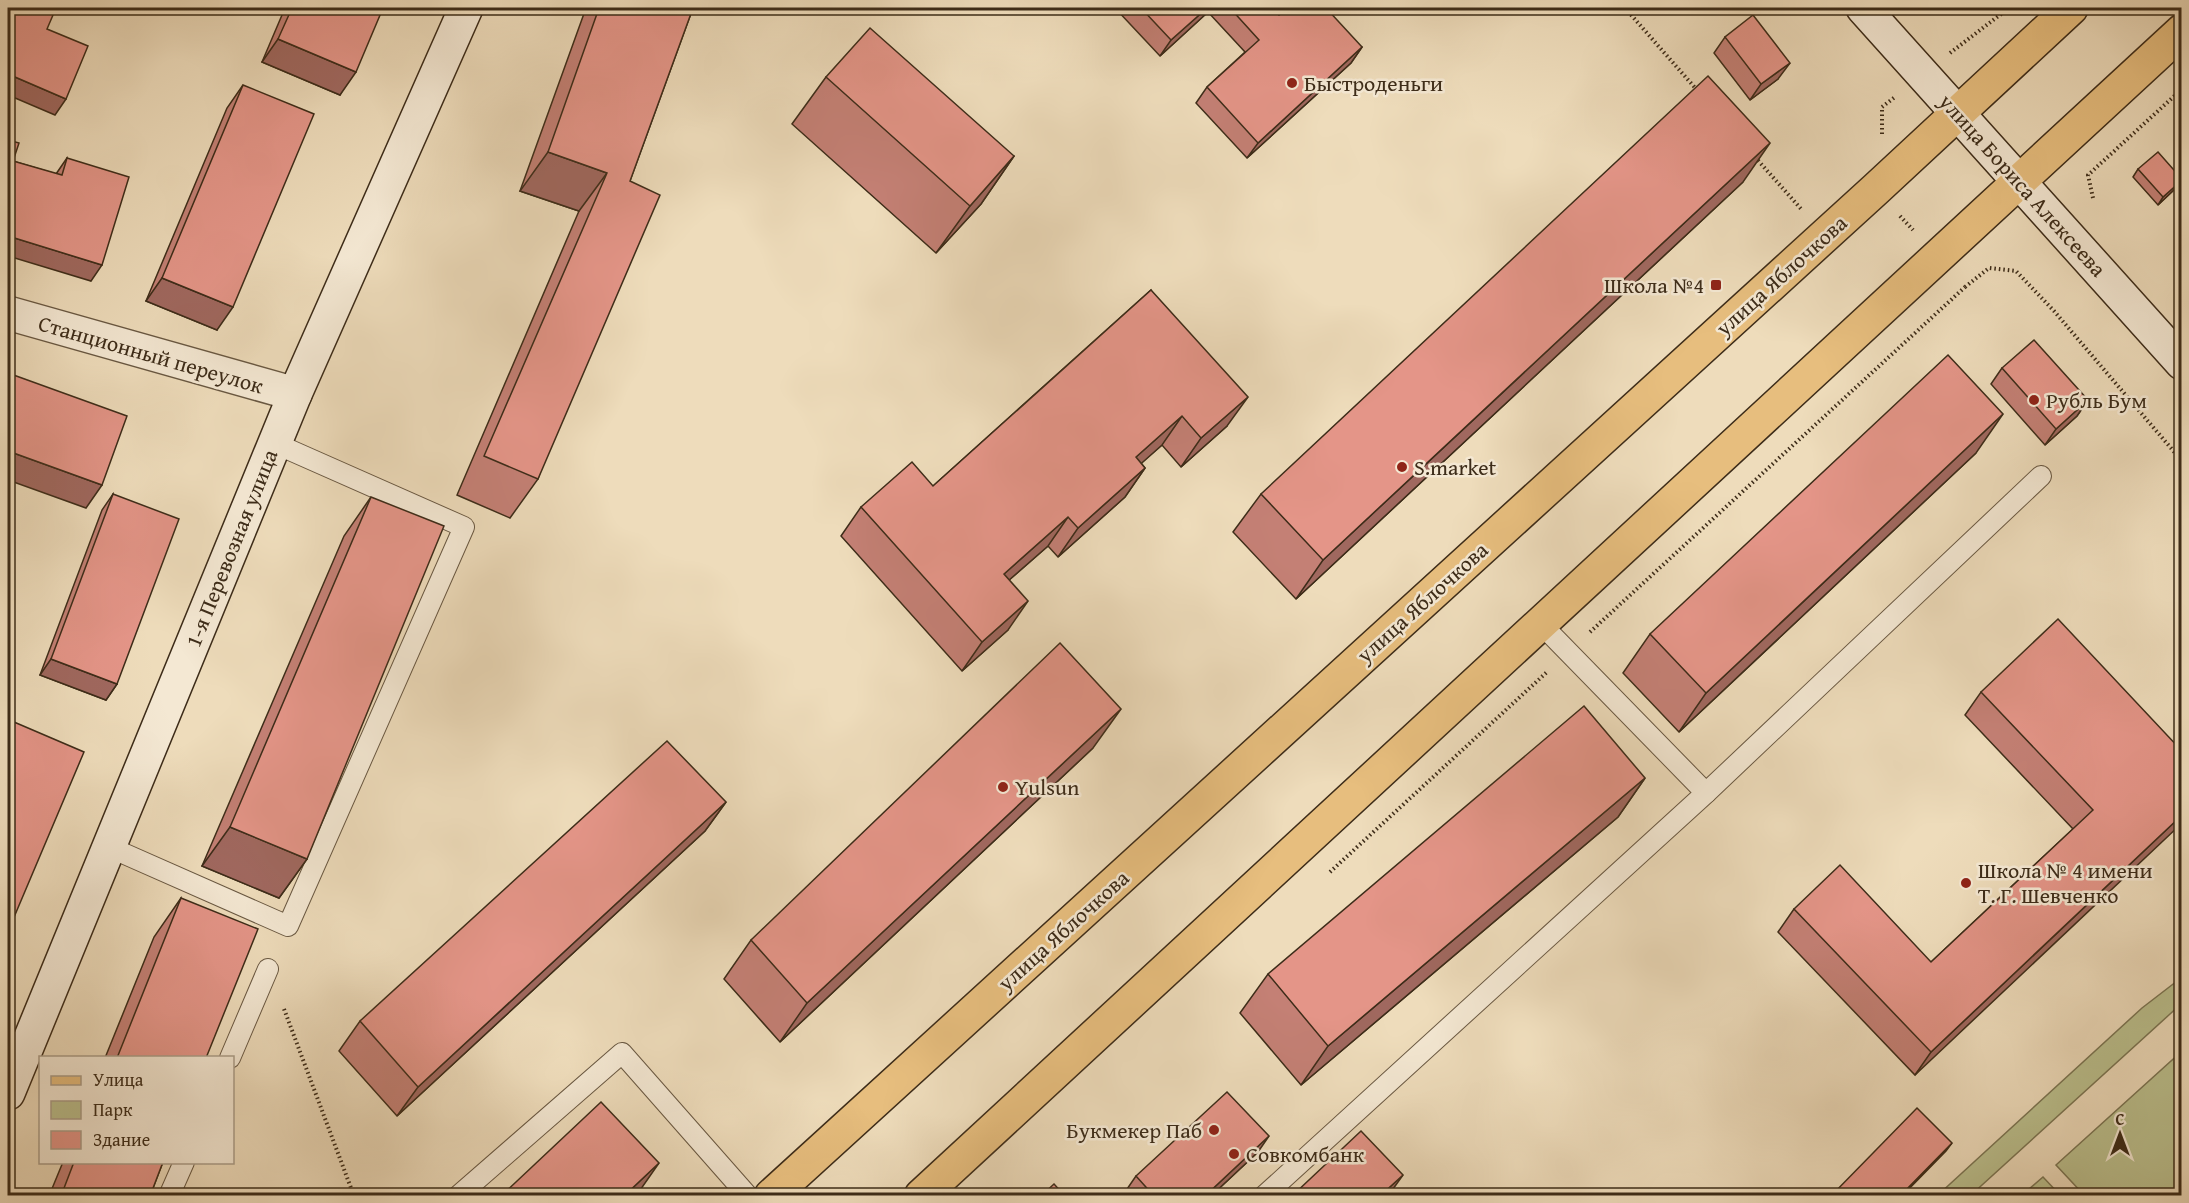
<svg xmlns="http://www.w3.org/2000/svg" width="2189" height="1203" font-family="'Gentium Book Plus',serif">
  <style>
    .green { fill: #bbc08e; stroke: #7c7654; stroke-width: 1.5 }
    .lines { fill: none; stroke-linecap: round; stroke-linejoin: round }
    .lane-casing { stroke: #695842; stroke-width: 22 }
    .street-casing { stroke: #695842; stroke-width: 36 }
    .secondary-casing { stroke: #3d2c19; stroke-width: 36 }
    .primary-casing { stroke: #3d2c19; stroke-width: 36 }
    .path { stroke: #3d2c19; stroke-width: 4; stroke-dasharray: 1.5 3; stroke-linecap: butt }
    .lane { stroke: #f4e8d3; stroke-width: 20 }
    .street { stroke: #f4e8d3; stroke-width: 33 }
    .secondary { stroke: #f4e8d3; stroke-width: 33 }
    .primary { stroke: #e7be7e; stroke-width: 33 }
    .wall { fill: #c48075; stroke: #3d2c19; stroke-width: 1.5 }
    .shaded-wall { fill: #a0685f; stroke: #3d2c19; stroke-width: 1.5 }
    .building { fill: #e49588; stroke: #3d2c19; stroke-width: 1.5 }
    .poi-dot { fill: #8f2418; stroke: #f4e8d3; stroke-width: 2 }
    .labels { text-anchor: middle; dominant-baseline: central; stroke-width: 5; stroke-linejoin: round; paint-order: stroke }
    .poi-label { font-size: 22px; fill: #3d2c19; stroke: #f4e8d3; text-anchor: start }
    .street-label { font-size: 22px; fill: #3d2c19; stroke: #f4e8d3 }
  </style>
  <rect width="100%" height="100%" fill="#eedcbb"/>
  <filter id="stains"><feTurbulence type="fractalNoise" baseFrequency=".00333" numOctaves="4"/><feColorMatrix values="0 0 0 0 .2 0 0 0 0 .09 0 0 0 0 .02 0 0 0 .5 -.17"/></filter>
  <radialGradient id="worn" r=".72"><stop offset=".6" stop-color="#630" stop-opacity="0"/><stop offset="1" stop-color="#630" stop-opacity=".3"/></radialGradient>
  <!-- green -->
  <g class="green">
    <polygon points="2181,978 2181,1004 1971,1195 1938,1195 2142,1008"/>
    <polygon points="2181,1052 2181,1195 2084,1195 2056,1165"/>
    <polygon points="2043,1177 2060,1195 2022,1195"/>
  </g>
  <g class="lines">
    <defs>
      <g id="lane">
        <polyline points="1540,623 1706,793"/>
        <polyline points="109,847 288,926 464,527 274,443"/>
        <polyline points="230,1058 268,969"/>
        <polyline points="169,1196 184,1162"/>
        <polyline points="458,1196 622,1053 748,1196"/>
        <polyline points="1264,1196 1706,793 2041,476"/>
      </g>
      <polyline id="street" points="8,313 295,394"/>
      <g id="secondary">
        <polyline points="1863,8 2182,363"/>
        <polyline points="8,1093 295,394 466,8"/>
      </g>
      <g id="primary">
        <polyline points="771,1196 1876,189 2071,8"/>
        <polyline points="921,1196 2182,31"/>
      </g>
    </defs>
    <!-- lane casing -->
    <use href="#lane" class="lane-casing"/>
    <!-- street casing -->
    <use href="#street" class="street-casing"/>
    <!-- secondary casing -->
    <use href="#secondary" class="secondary-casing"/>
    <!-- primary casing -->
    <use href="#primary" class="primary-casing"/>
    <!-- path -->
    <g class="path">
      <polyline points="1625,8 1697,90"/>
      <polyline points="1950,53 2009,8"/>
      <polyline points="1882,134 1882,107 1895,97"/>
      <polyline points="1755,157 1802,210"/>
      <polyline points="2093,198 2088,175 2182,89"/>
      <polyline points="1900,216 1913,230"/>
      <polyline points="1965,287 1989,268 2016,271 2054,311 2182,461"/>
      <polyline points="1590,632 1965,287"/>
      <polyline points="1330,872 1547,672"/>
      <polyline points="284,1009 354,1196"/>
    </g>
    <!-- lane -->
    <use href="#lane" class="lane"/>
    <!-- street -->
    <use href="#street" class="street"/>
    <!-- secondary -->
    <use href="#secondary" class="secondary"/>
    <!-- primary -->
    <use href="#primary" class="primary"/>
  </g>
  <!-- wall -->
  <g class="wall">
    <polygon points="285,8 383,8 340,95 262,62"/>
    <polygon points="586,8 693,8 630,181 538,479 510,518 457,495 579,211 520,191"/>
    <polygon points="1115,8 1271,8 1279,15 1362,47 1351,63 1247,158 1196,103 1207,87 1245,52 1208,12 1160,56"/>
    <polygon points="1725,37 1778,79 1750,100 1714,53"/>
    <polygon points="826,77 1014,156 981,204 936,253 792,124"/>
    <polygon points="243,85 217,330 146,301 227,108"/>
    <polygon points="67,158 91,281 13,161 56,174"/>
    <polygon points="2138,169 2177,187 2158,205 2133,177"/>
    <polygon points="1743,182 1296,599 1233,532 1261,494"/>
    <polygon points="1151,290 1227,426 1181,467 1162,445 1141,463 1145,468 1125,497 1058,557 1048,546 1009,580 1008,630 962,671 841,536 861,507 933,486"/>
    <polygon points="2002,368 2088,400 2077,416 2045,445 1991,384"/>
    <polygon points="1976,453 1679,732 1623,673 1650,634"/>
    <polygon points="113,494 117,684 106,700 40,675 102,510"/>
    <polygon points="371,497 307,859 279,898 202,866 344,536"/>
    <polygon points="1981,692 2181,750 1915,1075 1778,932 1794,909 1931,962 2073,829 1965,715"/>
    <polygon points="14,722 9,929 8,931 8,732"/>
    <polygon points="1093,748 780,1042 724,979 751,940"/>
    <polygon points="1645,778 1618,817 1301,1085 1240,1013 1268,974"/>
    <polygon points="726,802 705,831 397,1116 339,1051 360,1021"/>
    <polygon points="181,898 206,1058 105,1058 154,937"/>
    <polygon points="1258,1152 1211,1196 1128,1196 1125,1192 1136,1176"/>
    <polygon points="63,1162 163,1162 150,1196 49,1196"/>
  </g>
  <!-- shaded-wall -->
  <g class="shaded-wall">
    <polygon points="1207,8 1211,8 1208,12 1160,56 1171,40"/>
    <polygon points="278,39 356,72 340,95 262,62"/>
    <polygon points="1362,47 1351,63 1247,158 1258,143"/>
    <polygon points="1790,63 1778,79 1750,100 1761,84"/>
    <polygon points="8,74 66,99 55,115 8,95"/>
    <polygon points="1770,143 1743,182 1296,599 1323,560"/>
    <polygon points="548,152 607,173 579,211 520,191"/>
    <polygon points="1014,156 981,204 936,253 970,206"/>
    <polygon points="2181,181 2177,187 2158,205 2163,197"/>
    <polygon points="8,236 102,265 91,281 8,256"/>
    <polygon points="162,278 233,307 217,330 146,301"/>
    <polygon points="1248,397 1227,426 1181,467 1201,438"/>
    <polygon points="2088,400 2077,416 2045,445 2056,429"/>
    <polygon points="2003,414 1976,453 1679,732 1706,693"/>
    <polygon points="1182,416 1162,445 1116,486 1136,457"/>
    <polygon points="8,451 102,485 86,508 8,480"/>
    <polygon points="1145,468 1125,497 1058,557 1078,528"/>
    <polygon points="1068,517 1048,546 983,603 1004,574"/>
    <polygon points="1028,601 1008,630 962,671 982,642"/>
    <polygon points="51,659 117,684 106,700 40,675"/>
    <polygon points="1121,709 1093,748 780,1042 807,1003"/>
    <polygon points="1645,778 1618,817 1301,1085 1328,1046"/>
    <polygon points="726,802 705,831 397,1116 418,1087"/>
    <polygon points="2181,816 2181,824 1915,1075 1931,1052"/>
    <polygon points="230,827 307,859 279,898 202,866"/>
    <polygon points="1269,1136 1258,1152 1211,1196 1205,1196"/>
    <polygon points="1952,1143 1946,1151 1902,1196 1900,1196"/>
    <polygon points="659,1163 636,1196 624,1196"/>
    <polygon points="1403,1175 1388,1196 1380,1196"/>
  </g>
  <!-- building -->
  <g class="building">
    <polygon points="8,8 56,8 47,29 88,46 66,99 8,74"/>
    <polygon points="292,8 383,8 356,72 278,39"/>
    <polygon points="599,8 693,8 630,181 660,195 538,479 484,456 607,173 548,152"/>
    <polygon points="1141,8 1207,8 1171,40"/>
    <polygon points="1230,8 1271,8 1279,15 1288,8 1326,8 1362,47 1258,143 1207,87 1259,40"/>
    <polygon points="1753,15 1790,63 1761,84 1725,37"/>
    <polygon points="870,28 1014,156 970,206 826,77"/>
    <polygon points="1708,76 1770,143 1323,560 1261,494"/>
    <polygon points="243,85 314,114 233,307 162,278"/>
    <polygon points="8,140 19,143 13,161 62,175 67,158 129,177 102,265 8,236"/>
    <polygon points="2158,152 2181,178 2181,181 2163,197 2138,169"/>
    <polygon points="1151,290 1248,397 1201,438 1182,416 1136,457 1145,468 1078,528 1068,517 1004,574 1028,601 982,642 861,507 912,462 933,486"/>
    <polygon points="2034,340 2088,400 2056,429 2002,368"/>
    <polygon points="1948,355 2003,414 1706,693 1650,634"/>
    <polygon points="8,373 127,416 102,485 8,451"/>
    <polygon points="113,494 179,519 117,684 51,659"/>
    <polygon points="371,497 444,526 307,859 230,827"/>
    <polygon points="2058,619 2181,750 2181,816 1931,1052 1794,909 1840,865 1931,962 2093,810 1981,692"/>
    <polygon points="1060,643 1121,709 807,1003 751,940"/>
    <polygon points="1584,706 1645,778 1328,1046 1268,974"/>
    <polygon points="14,722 84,752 9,929 8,929 8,738"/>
    <polygon points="667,741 726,802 418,1087 360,1021"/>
    <polygon points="181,898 258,929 206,1058 117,1058"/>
    <polygon points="1227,1092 1269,1136 1205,1196 1154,1196 1136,1176"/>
    <polygon points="601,1102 659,1163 624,1196 501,1196"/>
    <polygon points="1917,1108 1952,1143 1900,1196 1831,1196"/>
    <polygon points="1361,1131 1403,1175 1380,1196 1292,1196"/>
    <polygon points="74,1162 163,1162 150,1196 61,1196"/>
    <polygon points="1054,1184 1065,1196 1041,1196"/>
  </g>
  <!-- markers -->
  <g class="poi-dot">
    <circle cx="1292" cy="83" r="6"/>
    <rect x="1710" y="279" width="12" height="12" rx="3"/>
    <circle cx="2034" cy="400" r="6"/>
    <circle cx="1402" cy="467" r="6"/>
    <circle cx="1003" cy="787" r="6"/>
    <circle cx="1966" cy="883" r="6"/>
    <circle cx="1214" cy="1130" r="6"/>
    <circle cx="1234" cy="1154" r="6"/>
  </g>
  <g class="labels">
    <!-- poi labels -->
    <g class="poi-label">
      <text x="1304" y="83">Быстроденьги</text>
      <text x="1704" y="285" text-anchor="end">Школа №4</text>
      <text x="2046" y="400">Рубль Бум</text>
      <text x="1414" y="467">S.market</text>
      <text x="1015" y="787">Yulsun</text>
      <text x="1978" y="870">Школа № 4 имени<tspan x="1978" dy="25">Т. Г. Шевченко</tspan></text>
      <text x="1202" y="1130" text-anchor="end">Букмекер Паб</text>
      <text x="1246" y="1154">Совкомбанк</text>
    </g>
    <!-- street labels -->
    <g class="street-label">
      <text transform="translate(2023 185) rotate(48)">улица Бориса Алексеева</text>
      <text transform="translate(1781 275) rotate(-42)">улица Яблочкова</text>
      <text transform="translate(151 354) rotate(16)">Станционный переулок</text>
      <text transform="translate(231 548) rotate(-68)">1-я Перевозная улица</text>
      <text transform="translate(1422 602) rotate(-42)">улица Яблочкова</text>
      <text transform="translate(1063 930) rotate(-42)">улица Яблочкова</text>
    </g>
  </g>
  <!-- margin -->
  <rect width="2189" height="1203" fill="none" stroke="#eedcbb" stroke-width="30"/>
  <rect x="9" y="9" width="2171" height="1185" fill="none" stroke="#3d2c19" stroke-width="3"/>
  <rect x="15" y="15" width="2159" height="1173" fill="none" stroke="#3d2c19" stroke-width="1.5"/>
  <!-- legend -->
  <rect x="39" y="1056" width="195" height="108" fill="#f4e8d3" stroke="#ab9d89" stroke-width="1.5"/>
  <rect x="51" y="1076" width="30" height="9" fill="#e7be7e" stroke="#ab9d89" stroke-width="1.5"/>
  <text x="93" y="1086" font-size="18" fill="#3d2c19">Улица</text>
  <rect x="51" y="1101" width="30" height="18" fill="#bbc08e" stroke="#ab9d89" stroke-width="1.5"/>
  <text x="93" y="1116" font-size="18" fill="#3d2c19">Парк</text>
  <rect x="51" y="1131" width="30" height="18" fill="#e49588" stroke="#ab9d89" stroke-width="1.5"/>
  <text x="93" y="1146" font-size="18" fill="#3d2c19">Здание</text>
  <!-- north arrow -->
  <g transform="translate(2120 1134)" stroke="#f4e8d3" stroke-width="4.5" paint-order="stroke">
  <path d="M0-4.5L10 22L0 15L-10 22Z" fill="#3d2c19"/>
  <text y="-9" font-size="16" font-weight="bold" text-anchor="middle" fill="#3d2c19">С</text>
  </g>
  <rect width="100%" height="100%" filter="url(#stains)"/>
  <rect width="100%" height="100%" fill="url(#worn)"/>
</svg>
